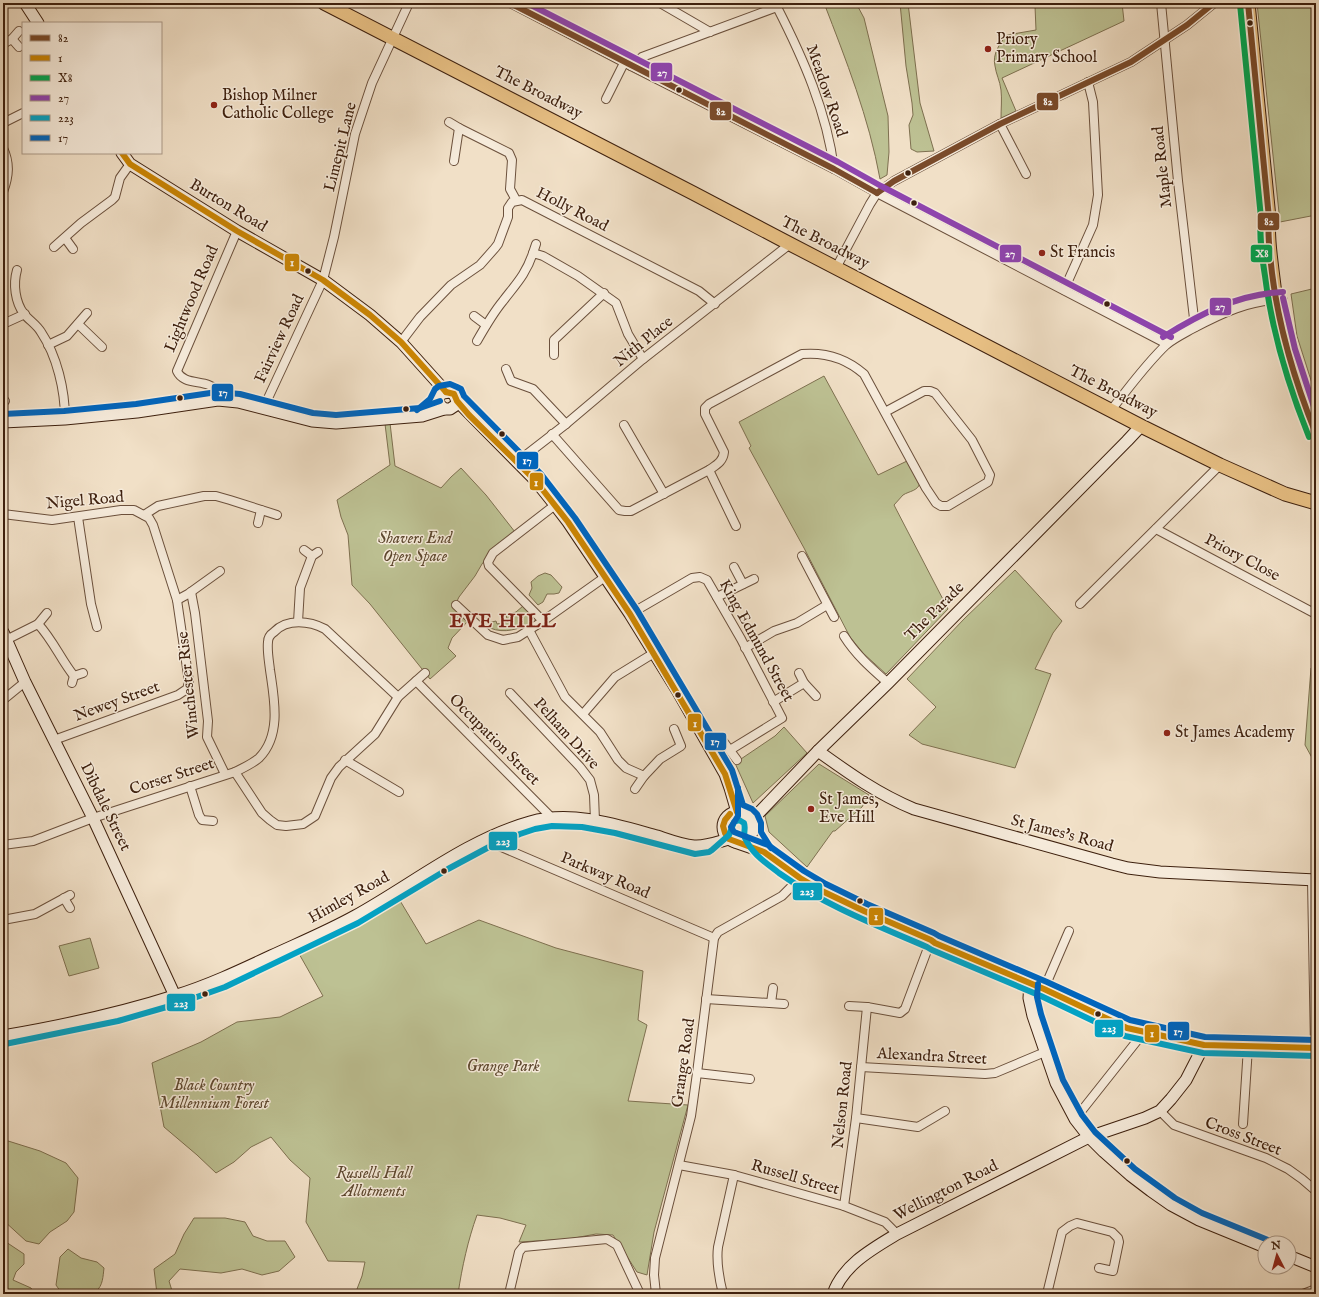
<svg xmlns="http://www.w3.org/2000/svg" width="1319" height="1297" font-family="'IM FELL English',serif">
  <style>
    .green { fill: #bdc193; stroke: #7e7050 }
    .lines { fill: none; stroke-linecap: round; stroke-linejoin: round }
    .street-casing { stroke: #6b503c; stroke-width: 10 }
    .secondary-casing { stroke: #3e200e; stroke-width: 13 }
    .primary-casing { stroke: #3e200e; stroke-width: 15 }
    .street { stroke: #f6ebdb; stroke-width: 8 }
    .secondary { stroke: #f6ebdb; stroke-width: 11 }
    .primary { stroke: #e8c084; stroke-width: 13 }
    .bus-1-casing { stroke: #f6ebdb; stroke-width: 9 }
    .bus-2-casing { stroke: #f6ebdb; stroke-width: 9 }
    .bus-3-casing { stroke: #f6ebdb; stroke-width: 9 }
    .bus-4-casing { stroke: #f6ebdb; stroke-width: 9 }
    .bus-5-casing { stroke: #f6ebdb; stroke-width: 9 }
    .bus-6-casing { stroke: #f6ebdb; stroke-width: 9 }
    .bus-1 { stroke: #7a4b2a; stroke-width: 6 }
    .bus-2 { stroke: #c98404; stroke-width: 6 }
    .bus-3 { stroke: #00a651; stroke-width: 6 }
    .bus-4 { stroke: #8e44ad; stroke-width: 6 }
    .bus-5 { stroke: #03a2c4; stroke-width: 6 }
    .bus-6 { stroke: #0065bd; stroke-width: 6 }
    .bus-dot { fill: #3e200e; stroke: #f6ebdb; stroke-width: 1.5 }
    .poi-dot { fill: #8f2418; stroke: #f6ebdb; stroke-width: 1.5 }
    .labels { text-anchor: middle; dominant-baseline: central; stroke-width: 3; stroke-linejoin: round; paint-order: stroke }
    .poi-label { font-size: 16px; fill: #3e200e; stroke: #f6ebdb; text-anchor: start }
    .street-label { font-size: 16px; fill: #3e200e; stroke: #f6ebdb }
    .park-label { font-size: 16px; font-style: italic; fill: #5e482f; stroke: #f6ebdb }
    .district-label { font-size: 20px; font-weight: bold; letter-spacing: 1px; fill: #7a1f14; stroke: #f6ebdb }
    .line-badge { stroke: #f6ebdb; stroke-width: 1.5 }
    .badge-label { font-size: 11px; text-anchor: middle; font-weight: bold; fill: #fff }
  </style>
  <rect width="100%" height="100%" fill="#f1e0c7"/>
  <filter id="stains"><feTurbulence type="fractalNoise" baseFrequency=".005" numOctaves="4"/><feColorMatrix values="0 0 0 0 .2 0 0 0 0 .09 0 0 0 0 .02 0 0 0 .5 -.17"/></filter>
  <radialGradient id="worn" r=".72"><stop offset=".6" stop-color="#630" stop-opacity="0"/><stop offset="1" stop-color="#630" stop-opacity=".3"/></radialGradient>
  <!-- green -->
  <g class="green">
    <path d="M 824,3 L 856,3 L 864,18 L 888,116 L 889,152 L 887,175 L 880,179 C 869,118 846,60 824,3 Z"/>
    <polygon points="900,3 908,3 920,103 934,151 917,152 911,149 909,125 913,115 912,103 906,66"/>
    <path d="M 1032,3 L 1122,3 L 1124,21 L 1002,78 L 1016,111 L 1001,118 C 1001,109 1002,99 1001,90 C 1000,81 996,74 995,66 C 992,54 1000,43 1007,35 L 1036,30 L 1035,6 Z"/>
    <polygon points="1257,3 1316,3 1316,215 1280,222"/>
    <polygon points="1316,288 1316,396 1297,336 1291,294"/>
    <path d="M 824,376 L 878,475 L 907,461 L 920,482 C 919,491 909,491 903,495 C 900,498 897,502 894,505 L 948,609 L 886,674 L 863,653 L 850,637 L 804,548 L 749,448 L 751,446 L 739,422 Z"/>
    <polygon points="390,423 395,466 441,488 451,477 461,468 486,495 515,532 489,555 482,564 475,576 459,597 454,607 469,620 452,638 448,648 456,656 430,679 370,604 352,585 348,535 341,517 337,500 390,465 385,424"/>
    <polygon points="1015,570 1062,621 1053,633 1035,669 1051,674 1015,768 922,744 909,735 936,707 907,679 964,619"/>
    <polygon points="545,573 551,575 562,587 559,593 554,594 547,594 543,602 538,605 529,595 532,588 531,582 538,576"/>
    <path d="M 523,606 L 532,614 L 532,623 C 518,629 505,634 490,628 L 488,623 L 496,621 L 497,624 L 508,622 L 506,615 L 516,612 Z"/>
    <polygon points="1316,667 1316,765 1305,745 1311,668"/>
    <polygon points="784,727 807,753 753,803 735,763 775,736"/>
    <polygon points="819,764 869,795 862,807 835,831 833,831 830,835 807,867 769,832 765,816"/>
    <path d="M 399,899 L 426,944 L 479,920 L 556,948 L 643,971 L 638,1020 L 647,1025 L 628,1101 L 688,1105 L 654,1232 L 647,1275 L 637,1272 L 613,1235 L 596,1234 L 569,1239 L 519,1242 L 526,1225 L 500,1218 L 477,1215 C 468,1240 462,1267 458,1294 L 358,1294 L 357,1289 L 362,1276 L 365,1262 L 328,1261 L 306,1222 L 310,1178 L 290,1160 L 271,1137 L 251,1147 L 234,1162 L 216,1173 L 197,1155 L 164,1127 L 152,1063 L 201,1042 L 237,1022 L 280,1017 L 323,996 L 298,952 Z"/>
    <polygon points="90,938 99,968 69,976 59,946"/>
    <polygon points="5,1140 40,1151 66,1163 78,1178 74,1212 67,1221 50,1232 39,1244 26,1241 3,1220 3,1141"/>
    <polygon points="194,1218 225,1218 245,1222 253,1236 267,1241 285,1241 295,1257 279,1271 262,1275 242,1269 221,1273 180,1269 169,1281 173,1294 157,1294 154,1269 175,1254 184,1234"/>
    <polygon points="3,1240 24,1254 24,1264 16,1272 13,1280 31,1288 35,1294 3,1294"/>
    <path d="M 68,1249 L 81,1258 L 97,1262 L 104,1268 C 103,1276 103,1286 96,1291 C 92,1295 67,1296 62,1293 C 60,1291 58,1288 56,1285 L 60,1257 Z"/>
  </g>
  <g class="lines">
    <defs>
      <g id="street">
        <polyline points="510,3 631,66 834,169 877,193 1167,344"/>
        <polyline points="660,3 710,32"/>
        <path d="M 774,3 L 777,7 C 803,58 827,112 834,169"/>
        <polyline points="1161,3 1178,181 1195,327"/>
        <polyline points="12,39 19,47"/>
        <polyline points="3,44 12,39 19,31"/>
        <polyline points="631,66 642,57 777,7"/>
        <polyline points="606,99 624,63"/>
        <polyline points="449,122 459,128"/>
        <polyline points="3,123 23,113"/>
        <polyline points="1000,124 1026,174"/>
        <path d="M 3,148 C 10,163 9,176 3,192"/>
        <polyline points="454,161 459,128 509,153 512,160 510,189 516,200"/>
        <polyline points="65,238 73,249"/>
        <polyline points="54,247 81,223 112,200 115,197 120,178 130,164"/>
        <polyline points="533,253 536,244"/>
        <polyline points="836,268 870,204 877,193 894,181 1000,124 1131,62 1187,25 1214,3"/>
        <path d="M 17,270 C 13,284 15,302 24,314 C 29,320 37,325 41,332 C 57,356 65,390 65,419"/>
        <polyline points="1064,290 1093,225 1098,195 1093,102 1088,82"/>
        <polyline points="474,316 486,325"/>
        <polyline points="3,324 25,314"/>
        <polyline points="78,324 102,347"/>
        <path d="M 477,341 C 485,327 493,313 503,301 C 516,284 526,274 533,253 L 543,256 L 578,276 L 616,303 L 628,334 L 643,359"/>
        <polyline points="401,342 420,317 451,285 480,265 495,248 498,244 508,217 508,208 512,202 522,200 699,291 715,304"/>
        <polyline points="48,345 67,336 87,313"/>
        <polyline points="554,355 554,340 604,293"/>
        <polyline points="506,369 511,381 533,389 566,424"/>
        <polyline points="3,400 5,401"/>
        <path d="M 218,400 C 218,397 218,393 216,391 C 209,378 184,387 177,371 L 237,231"/>
        <polyline points="263,409 323,280 334,237 355,134 372,83 409,3"/>
        <path d="M 1111,410 C 1129,388 1145,365 1166,345 C 1173,339 1183,334 1192,329 C 1220,314 1251,299 1283,300"/>
        <polyline points="624,425 664,494"/>
        <path d="M 552,434 L 619,510 L 625,511 L 631,511 L 709,470 C 716,465 723,462 724,452 L 705,414 L 705,408 L 709,404 L 802,354 C 825,352 847,359 864,374 L 926,488 L 936,503 L 941,506 L 948,506 L 988,482 L 990,475 L 972,440 L 935,393 L 930,391 L 924,391 L 885,412"/>
        <polyline points="517,462 566,424 643,359 790,244"/>
        <polyline points="709,470 736,526"/>
        <polyline points="3,514 52,520 121,510 134,510 149,518 153,525 177,600 189,682 187,689 178,695 54,740"/>
        <polyline points="144,515 158,506 204,496 216,496 230,500 277,515"/>
        <polyline points="78,517 91,604 97,627"/>
        <polyline points="258,523 261,510"/>
        <polyline points="1156,529 1314,613"/>
        <polyline points="304,550 312,556"/>
        <polyline points="802,556 834,617"/>
        <polyline points="734,567 743,584"/>
        <polyline points="191,592 195,613 208,721 207,737 225,774"/>
        <polyline points="717,597 754,579"/>
        <polyline points="177,600 188,594 220,571"/>
        <polyline points="1080,604 1220,465"/>
        <polyline points="456,605 488,635 503,640 518,637 543,621 605,577"/>
        <polyline points="630,614 692,578 700,577 707,580 741,639 782,718 730,750"/>
        <polyline points="543,621 489,566 488,562 493,553 555,505"/>
        <polyline points="298,622 300,588 312,556 318,552"/>
        <path d="M 38,624 C 53,640 61,660 74,676"/>
        <polyline points="529,630 565,697 600,732 618,760 626,768 644,776 660,759 681,746 674,729"/>
        <path d="M 844,636 C 856,655 871,668 888,683"/>
        <polyline points="6,640 38,624 47,613"/>
        <polyline points="745,648 774,631 797,623 827,605"/>
        <polyline points="416,681 552,818"/>
        <polyline points="72,683 74,676 83,673"/>
        <polyline points="804,683 816,696"/>
        <polyline points="510,693 580,767 590,780 594,795 595,821"/>
        <polyline points="3,700 25,682"/>
        <polyline points="773,702 804,683 799,673"/>
        <polyline points="583,714 615,677 654,653"/>
        <polyline points="720,737 737,760"/>
        <polyline points="345,760 399,792"/>
        <polyline points="235,772 262,813 270,820 277,825 286,826 303,824 315,816 331,778 339,767 375,734 398,697 425,673"/>
        <polyline points="190,786 199,815 202,820 213,821"/>
        <polyline points="635,789 644,776"/>
        <polyline points="485,840 714,938"/>
        <path d="M 3,845 L 33,841 L 93,818 L 235,772 C 243,768 252,764 259,758 C 282,735 274,698 270,670 C 269,661 267,651 268,642 C 268,638 271,634 274,632 C 287,618 310,621 325,629 L 398,697"/>
        <polyline points="1312,880 1315,1048"/>
        <polyline points="64,898 70,908"/>
        <polyline points="3,920 35,914 70,895"/>
        <polyline points="1044,989 1069,931"/>
        <polyline points="706,999 784,1004"/>
        <polyline points="771,1003 773,988"/>
        <polyline points="849,1006 867,1007 900,1013 905,1009 931,940"/>
        <polyline points="861,1067 985,1074 995,1073 1045,1052"/>
        <polyline points="697,1073 750,1079"/>
        <polyline points="1160,1111 1174,1125 1266,1158 1288,1169 1302,1179 1316,1191"/>
        <polyline points="856,1118 918,1127 945,1111"/>
        <polyline points="1075,1119 1144,1032"/>
        <polyline points="1243,1124 1248,1047"/>
        <polyline points="679,1165 734,1175 844,1206 885,1222 897,1234"/>
        <polyline points="844,1206 856,1118 867,1007"/>
        <polyline points="509,1294 519,1252 523,1247 607,1239 617,1245 640,1294"/>
        <polyline points="656,1294 654,1275 655,1258 691,1116 697,1073 714,938 718,932 782,896 800,878"/>
        <path d="M 723,1294 C 719,1278 716,1263 718,1247 L 734,1175"/>
        <polyline points="1047,1294 1062,1232 1070,1226 1077,1223 1112,1232 1118,1238 1119,1242 1113,1271 1099,1268"/>
        <polyline points="1303,1294 1316,1289"/>
      </g>
      <g id="secondary">
        <polyline points="25,3 38,23"/>
        <polyline points="122,153 130,164 237,231 323,280 370,315 401,342 446,392"/>
        <polyline points="444,409 438,403 439,396 443,393 449,392 454,394 457,401 535,480 555,505 568,522 630,614 677,690 725,774 730,788 737,812"/>
        <polyline points="3,422 65,419 137,412 218,400 238,402 312,421 336,423 422,416 444,409 450,409 456,405 457,401"/>
        <polyline points="3,632 25,682 93,818 175,996"/>
        <path d="M 818,751 C 850,774 878,794 914,809 L 1112,864 L 1128,868 L 1160,872 L 1316,880"/>
        <circle cx="738" cy="827" r="15"/>
        <polyline points="752,820 818,751 888,683 1127,441 1141,426"/>
        <polyline points="735,842 764,852 800,878 822,891 864,911 931,940 935,943 1044,989 1127,1028 1204,1045 1248,1047 1316,1048"/>
        <polyline points="1030,983 1029,998 1033,1016 1056,1083 1075,1119 1089,1137 1104,1152 1130,1175 1151,1191 1171,1205 1199,1220 1265,1247"/>
        <path d="M 3,1036 C 61,1026 118,1014 174,996 C 207,986 239,971 271,956 C 299,943 328,931 355,916 C 413,884 466,840 530,822 C 572,810 617,825 657,836 C 669,840 682,845 694,846 C 705,847 718,842 729,839"/>
        <polyline points="1289,1256 1316,1267"/>
        <path d="M 833,1294 C 843,1265 872,1249 897,1234 L 1089,1137 L 1145,1118 L 1160,1111 L 1171,1099 L 1186,1080 L 1204,1045"/>
      </g>
      <g id="primary">
        <polyline points="324,3 693,193 790,244 1141,426 1220,465 1285,494 1316,503"/>
        <path d="M 1248,3 L 1269,218 C 1267,235 1270,252 1272,270 C 1278,327 1294,381 1316,434"/>
      </g>
    </defs>
    <!-- street casing -->
    <use href="#street" class="street-casing"/>
    <!-- secondary casing -->
    <use href="#secondary" class="secondary-casing"/>
    <!-- primary casing -->
    <use href="#primary" class="primary-casing"/>
    <!-- street -->
    <use href="#street" class="street"/>
    <!-- secondary -->
    <use href="#secondary" class="secondary"/>
    <!-- primary -->
    <use href="#primary" class="primary"/>
    <defs>
      <g id="bus-1">
        <polyline points="510,3 834,169 877,193"/>
        <path d="M 1248,3 L 1269,218 C 1267,236 1270,254 1272,273 C 1279,329 1295,382 1316,434"/>
        <polyline points="877,193 894,181 1000,124 1131,62 1187,25 1214,3"/>
      </g>
      <g id="bus-2">
        <polyline points="122,153 130,164 237,231 323,280 370,315 401,342 446,392"/>
        <polyline points="446,392 454,394 457,401 469,415 535,480 568,522 630,614 725,774 737,812"/>
        <polyline points="730,814 725,820 723,826 725,833 729,839 764,852 800,878 822,891 864,911 931,940 935,943 1044,989 1127,1028 1204,1045 1316,1048"/>
      </g>
      <path id="bus-3" d="M 1240,4 L 1261,218 C 1259,237 1262,257 1265,276 C 1272,332 1288,385 1309,437"/>
      <g id="bus-4">
        <polyline points="527,3 838,162 881,186 1171,337"/>
        <polyline points="1283,298 1295,349 1316,413"/>
        <path d="M 1163,337 C 1200,314 1238,294 1283,292"/>
      </g>
      <path id="bus-5" d="M 5,1044 L 118,1021 L 177,1004 L 225,987 L 358,923 L 448,869 L 489,847 L 520,834 L 535,829 L 552,826 L 582,827 L 615,833 L 695,854 L 709,852 L 712,850 L 729,835 L 734,822 L 739,820 L 744,823 C 746,828 743,833 745,838 C 753,855 765,862 779,873 C 824,905 876,925 927,947 L 932,950 L 1041,996 L 1125,1036 L 1203,1053 L 1316,1056"/>
      <g id="bus-6">
        <polyline points="417,410 430,399 435,389 439,386 450,384 457,387 461,389 464,396 541,474 575,518 637,610 732,770 743,805 752,809 757,814 761,823 761,832 771,848"/>
        <polyline points="3,414 64,411 136,404 217,392 240,394 313,413 336,415 420,408 440,401"/>
        <polyline points="738,788 738,816 731,827 734,832 768,845 804,871 826,884 867,904 934,933 939,936 1047,982 1130,1020 1205,1037 1316,1040"/>
        <polyline points="1038,984 1037,997 1041,1014 1063,1080 1082,1115 1095,1132 1135,1169 1175,1198 1202,1213 1268,1240"/>
      </g>
    </defs>
    <!-- bus-1 casing -->
    <use href="#bus-1" class="bus-1-casing"/>
    <!-- bus-2 casing -->
    <use href="#bus-2" class="bus-2-casing"/>
    <!-- bus-3 casing -->
    <use href="#bus-3" class="bus-3-casing"/>
    <!-- bus-4 casing -->
    <use href="#bus-4" class="bus-4-casing"/>
    <!-- bus-5 casing -->
    <use href="#bus-5" class="bus-5-casing"/>
    <!-- bus-6 casing -->
    <use href="#bus-6" class="bus-6-casing"/>
    <!-- bus-1 -->
    <use href="#bus-1" class="bus-1"/>
    <!-- bus-2 -->
    <use href="#bus-2" class="bus-2"/>
    <!-- bus-3 -->
    <use href="#bus-3" class="bus-3"/>
    <!-- bus-4 -->
    <use href="#bus-4" class="bus-4"/>
    <!-- bus-5 -->
    <use href="#bus-5" class="bus-5"/>
    <!-- bus-6 -->
    <use href="#bus-6" class="bus-6"/>
  </g>
  <!-- markers -->
  <g class="bus-dot">
    <circle cx="1250" cy="23" r="3.5"/>
    <circle cx="679" cy="90" r="3.5"/>
    <circle cx="908" cy="173" r="3.5"/>
    <circle cx="914" cy="203" r="3.5"/>
    <circle cx="308" cy="271" r="3.5"/>
    <circle cx="1107" cy="304" r="3.5"/>
    <circle cx="180" cy="398" r="3.5"/>
    <circle cx="406" cy="409" r="3.5"/>
    <circle cx="502" cy="434" r="3.5"/>
    <circle cx="678" cy="695" r="3.5"/>
    <circle cx="444" cy="871" r="3.5"/>
    <circle cx="860" cy="901" r="3.5"/>
    <circle cx="205" cy="994" r="3.5"/>
    <circle cx="1098" cy="1014" r="3.5"/>
    <circle cx="1127" cy="1161" r="3.5"/>
  </g>
  <g class="poi-dot">
    <circle cx="988" cy="49" r="4"/>
    <circle cx="214" cy="105" r="4"/>
    <circle cx="1042" cy="253" r="4"/>
    <circle cx="1167" cy="733" r="4"/>
    <circle cx="811" cy="809" r="4"/>
  </g>
  <g class="labels">
    <!-- poi labels -->
    <g class="poi-label">
      <text x="996" y="40">Priory<tspan x="996" dy="18">Primary School</tspan></text>
      <text x="222" y="96">Bishop Milner<tspan x="222" dy="18">Catholic College</tspan></text>
      <text x="1050" y="253">St Francis</text>
      <text x="1175" y="733">St James Academy</text>
      <text x="819" y="800">St James,<tspan x="819" dy="18">Eve Hill</tspan></text>
    </g>
    <!-- street labels -->
    <g class="street-label">
      <text transform="translate(826 91) rotate(71)">Meadow Road</text>
      <text transform="translate(538 93) rotate(27)">The Broadway</text>
      <text transform="translate(341 147) rotate(-76)">Limepit Lane</text>
      <text transform="translate(1163 167) rotate(-96)">Maple Road</text>
      <text transform="translate(228 206) rotate(31)">Burton Road</text>
      <text transform="translate(572 210) rotate(27)">Holly Road</text>
      <text transform="translate(825 243) rotate(27)">The Broadway</text>
      <text transform="translate(192 299) rotate(-67)">Lightwood Road</text>
      <text transform="translate(280 339) rotate(-65)">Fairview Road</text>
      <text transform="translate(644 342) rotate(-39)">Nith Place</text>
      <text transform="translate(1113 392) rotate(27)">The Broadway</text>
      <text transform="translate(85 501) rotate(-5)">Nigel Road</text>
      <text transform="translate(1242 558) rotate(28)">Priory Close</text>
      <text transform="translate(935 612) rotate(-45)">The Parade</text>
      <text transform="translate(756 641) rotate(61)">King Edmund Street</text>
      <text transform="translate(189 685) rotate(-96)">Winchester Rise</text>
      <text transform="translate(117 702) rotate(-20)">Newey Street</text>
      <text transform="translate(566 734) rotate(48)">Pelham Drive</text>
      <text transform="translate(494 740) rotate(45)">Occupation Street</text>
      <text transform="translate(172 777) rotate(-18)">Corser Street</text>
      <text transform="translate(105 807) rotate(64)">Dibdale Street</text>
      <text transform="translate(1062 834) rotate(15)">St James's Road</text>
      <text transform="translate(605 876) rotate(23)">Parkway Road</text>
      <text transform="translate(349 898) rotate(-29)">Himley Road</text>
      <text transform="translate(932 1057) rotate(3)">Alexandra Street</text>
      <text transform="translate(684 1063) rotate(-82)">Grange Road</text>
      <text transform="translate(843 1105) rotate(-84)">Nelson Road</text>
      <text transform="translate(1243 1137) rotate(21)">Cross Street</text>
      <text transform="translate(795 1178) rotate(16)">Russell Street</text>
      <text transform="translate(946 1191) rotate(-27)">Wellington Road</text>
    </g>
    <!-- park labels -->
    <g class="park-label">
      <text x="415" y="539">Shavers End<tspan x="415" dy="18">Open Space</tspan></text>
      <text x="503" y="1067">Grange Park</text>
      <text x="214" y="1086">Black Country<tspan x="214" dy="18">Millennium Forest</tspan></text>
      <text x="374" y="1174">Russells Hall<tspan x="374" dy="18">Allotments</tspan></text>
    </g>
    <!-- district labels -->
    <g class="district-label">
      <text x="503" y="621">EVE HILL</text>
    </g>
  </g>
  <g class="line-badge">
    <rect x="650" y="62" width="23" height="20" rx="4" fill="#8e44ad"/>
    <rect x="1036" y="92" width="23" height="19" rx="4" fill="#7a4b2a"/>
    <rect x="709" y="101" width="23" height="20" rx="4" fill="#7a4b2a"/>
    <rect x="1257" y="212" width="23" height="19" rx="4" fill="#7a4b2a"/>
    <rect x="999" y="244" width="23" height="19" rx="4" fill="#8e44ad"/>
    <rect x="1250" y="244" width="23" height="19" rx="4" fill="#00a651"/>
    <rect x="284" y="253" width="16" height="19" rx="4" fill="#c98404"/>
    <rect x="1209" y="297" width="23" height="19" rx="4" fill="#8e44ad"/>
    <rect x="211" y="383" width="23" height="19" rx="4" fill="#0065bd"/>
    <rect x="516" y="451" width="23" height="19" rx="4" fill="#0065bd"/>
    <rect x="529" y="472" width="15" height="19" rx="4" fill="#c98404"/>
    <rect x="687" y="713" width="15" height="19" rx="4" fill="#c98404"/>
    <rect x="704" y="732" width="23" height="19" rx="4" fill="#0065bd"/>
    <rect x="488" y="831" width="30" height="20" rx="4" fill="#03a2c4"/>
    <rect x="792" y="882" width="31" height="19" rx="4" fill="#03a2c4"/>
    <rect x="868" y="907" width="16" height="19" rx="4" fill="#c98404"/>
    <rect x="166" y="993" width="30" height="19" rx="4" fill="#03a2c4"/>
    <rect x="1094" y="1019" width="30" height="19" rx="4" fill="#03a2c4"/>
    <rect x="1167" y="1021" width="23" height="20" rx="4" fill="#0065bd"/>
    <rect x="1144" y="1024" width="16" height="19" rx="4" fill="#c98404"/>
  </g>
  <g class="badge-label">
    <text x="662" y="76">27</text>
    <text x="1048" y="105">82</text>
    <text x="721" y="115">82</text>
    <text x="1269" y="225">82</text>
    <text x="1010" y="257">27</text>
    <text x="1262" y="257">X8</text>
    <text x="292" y="266">1</text>
    <text x="1220" y="310">27</text>
    <text x="223" y="396">17</text>
    <text x="527" y="464">17</text>
    <text x="536" y="486">1</text>
    <text x="695" y="727">1</text>
    <text x="715" y="745">17</text>
    <text x="503" y="845">223</text>
    <text x="807" y="895">223</text>
    <text x="876" y="920">1</text>
    <text x="181" y="1007">223</text>
    <text x="1109" y="1032">223</text>
    <text x="1178" y="1035">17</text>
    <text x="1152" y="1037">1</text>
  </g>
  <!-- margin -->
  <rect width="1319" height="1297" fill="none" stroke="#f1e0c7" stroke-width="16"/>
  <rect x="4" y="4" width="1311" height="1289" fill="none" stroke="#3e200e" stroke-width="2"/>
  <rect x="8" y="8" width="1303" height="1281" fill="none" stroke="#3e200e"/>
  <!-- legend -->
  <rect x="22" y="22" width="140" height="132" fill="#f6ebdb" stroke="#ac9a89"/>
  <rect x="30" y="35" width="20" height="6" fill="#7a4b2a" stroke="#ac9a89"/>
  <text x="58" y="42" font-size="12" fill="#3e200e">82</text>
  <rect x="30" y="55" width="20" height="6" fill="#c98404" stroke="#ac9a89"/>
  <text x="58" y="62" font-size="12" fill="#3e200e">1</text>
  <rect x="30" y="75" width="20" height="6" fill="#00a651" stroke="#ac9a89"/>
  <text x="58" y="82" font-size="12" fill="#3e200e">X8</text>
  <rect x="30" y="95" width="20" height="6" fill="#8e44ad" stroke="#ac9a89"/>
  <text x="58" y="102" font-size="12" fill="#3e200e">27</text>
  <rect x="30" y="115" width="20" height="6" fill="#03a2c4" stroke="#ac9a89"/>
  <text x="58" y="122" font-size="12" fill="#3e200e">223</text>
  <rect x="30" y="135" width="20" height="6" fill="#0065bd" stroke="#ac9a89"/>
  <text x="58" y="142" font-size="12" fill="#3e200e">17</text>
  <!-- north arrow -->
  <g transform="translate(1277 1255) rotate(354)"><circle r="19" fill="#f6ebdb" stroke="#ac9a89"/>
  <path d="M0-3L7 15L0 10L-7 15Z" fill="#8f2418"/>
  <text y="-6" font-size="11" font-weight="bold" text-anchor="middle" fill="#3e200e">N</text>
  </g>
  <rect width="100%" height="100%" filter="url(#stains)"/>
  <rect width="100%" height="100%" fill="url(#worn)"/>
</svg>
